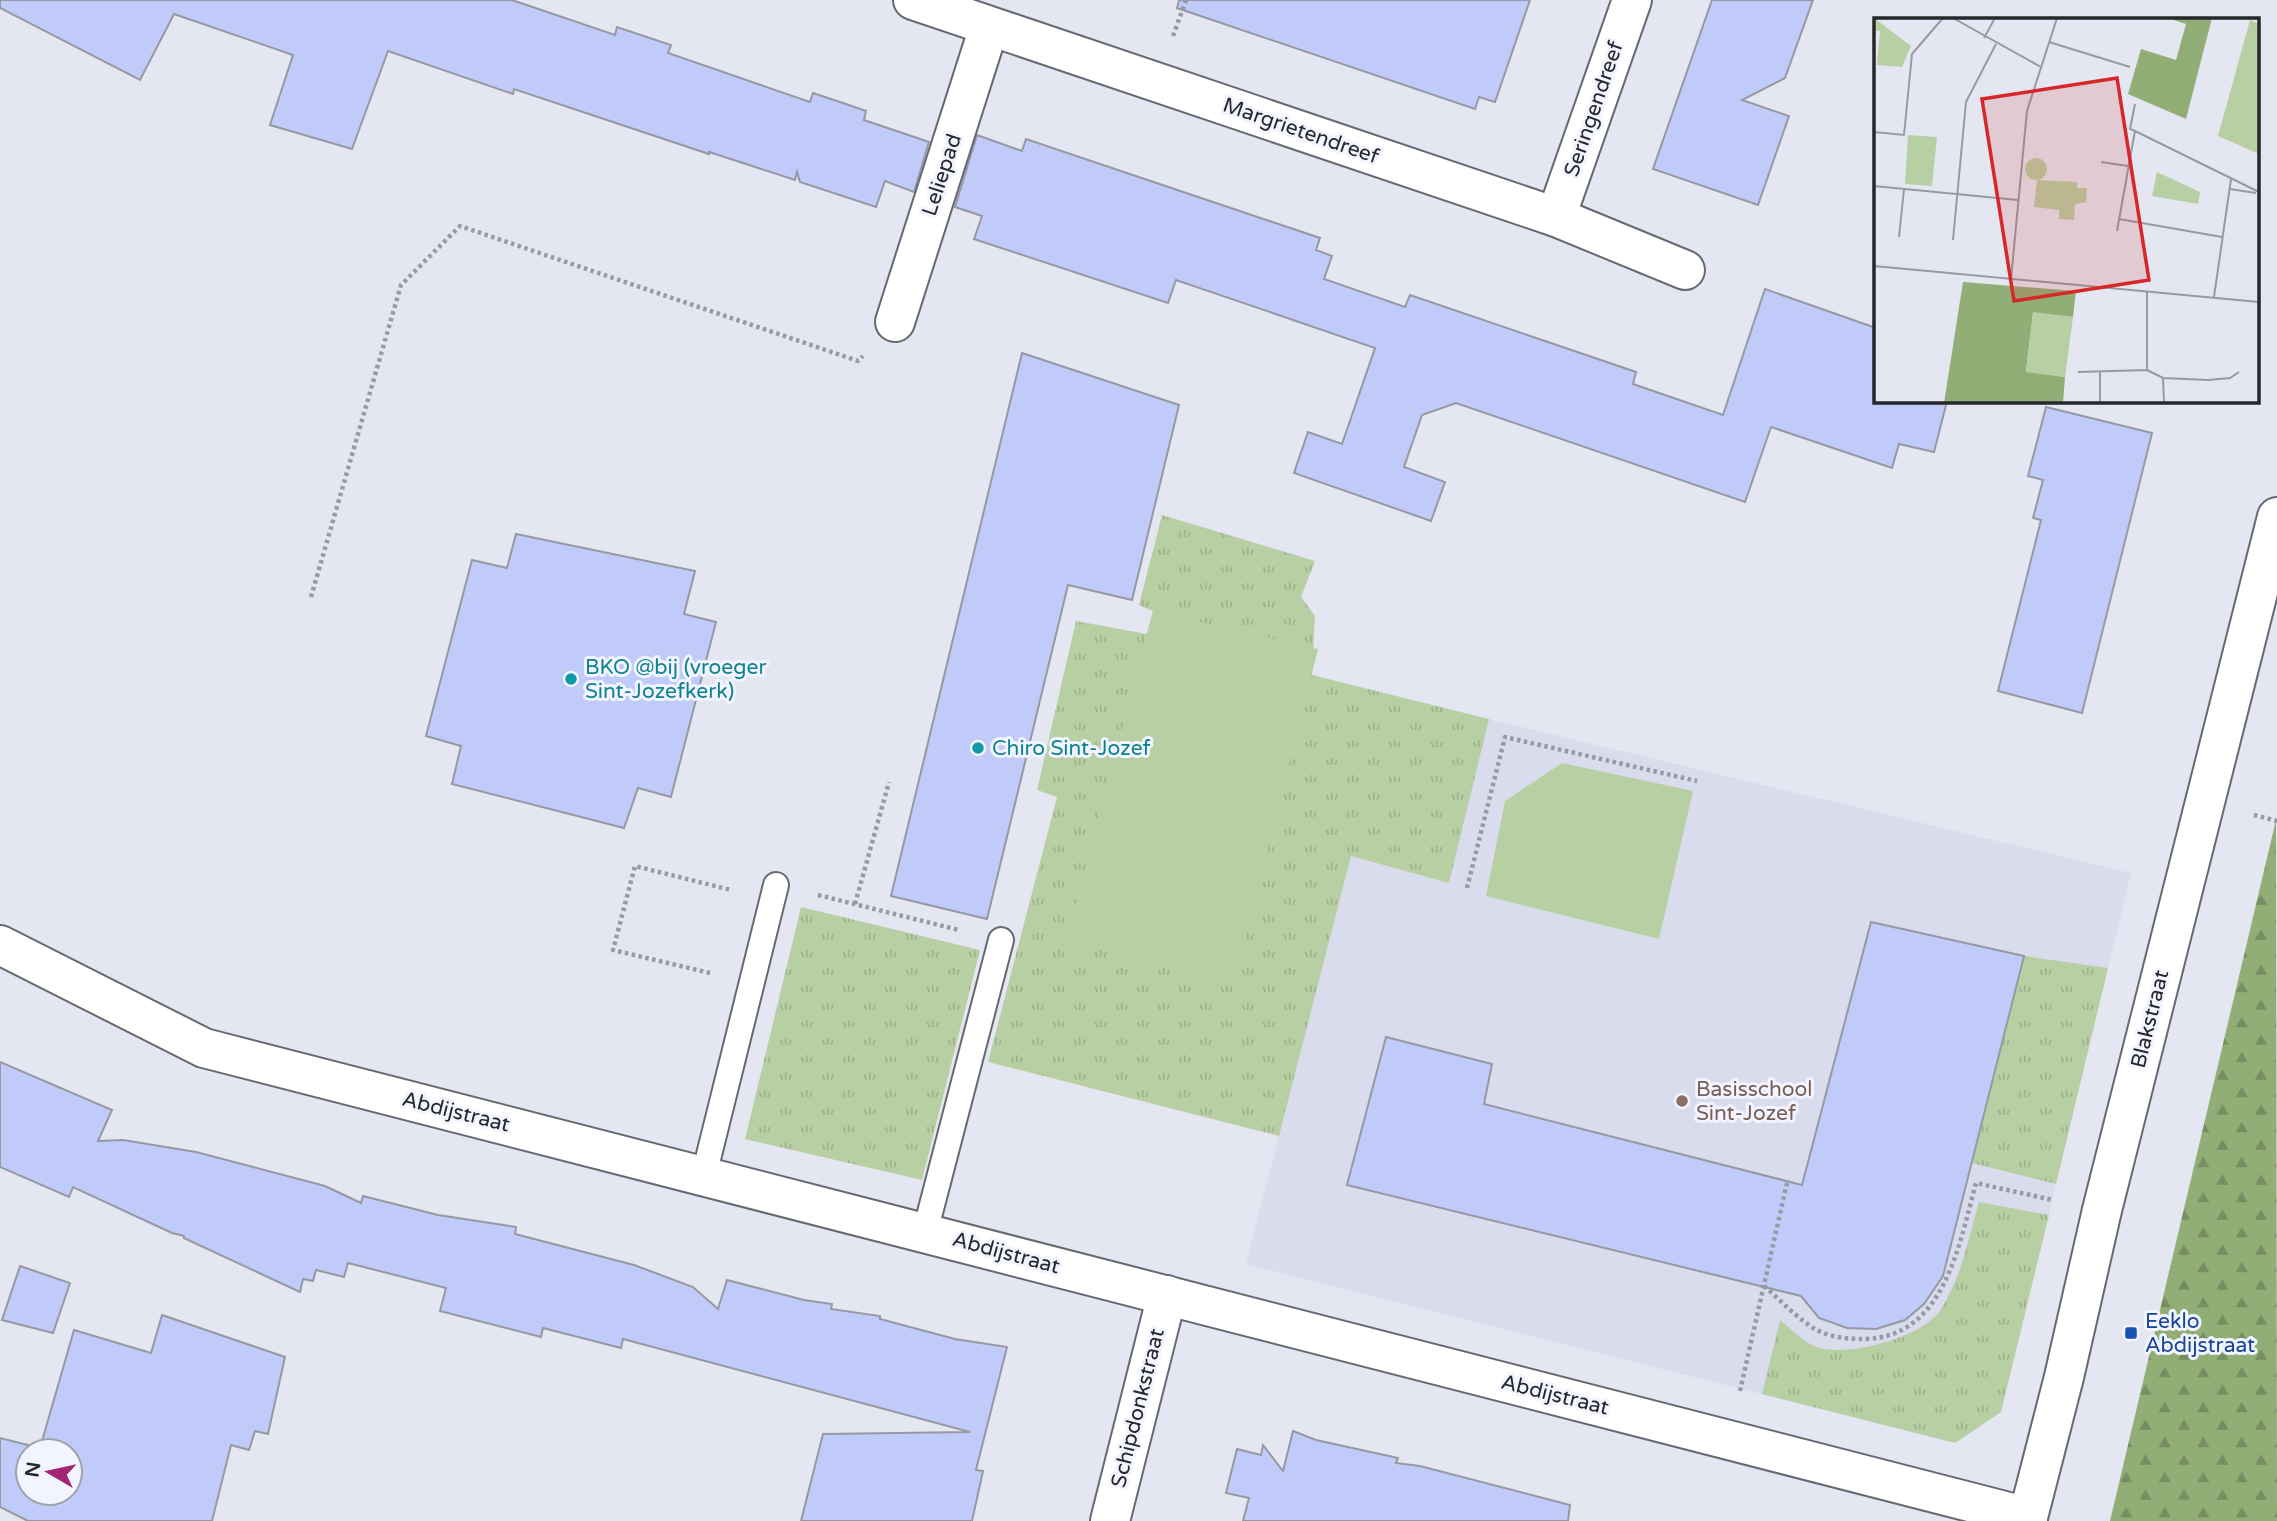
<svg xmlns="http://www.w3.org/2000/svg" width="2277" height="1521" font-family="'Varela Round',sans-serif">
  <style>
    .built { fill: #d8dced }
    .grass { fill: url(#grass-tufts) }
    .forest { fill: url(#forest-firs) }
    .park { fill: #b8cfa4 }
    .building { fill: #c0cbf9; stroke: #9698a2; stroke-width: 2; fill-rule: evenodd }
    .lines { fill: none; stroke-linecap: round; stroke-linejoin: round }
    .service-casing { stroke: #676972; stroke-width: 28 }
    .minor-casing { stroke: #676972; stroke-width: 42 }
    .path { stroke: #989aa1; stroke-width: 4.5; stroke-dasharray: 3.5 3.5; stroke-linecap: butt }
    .service { stroke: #fff; stroke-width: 24 }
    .minor { stroke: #fff; stroke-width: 38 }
    .culture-dot { fill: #0f9aa8; stroke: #f2f4ff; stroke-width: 2.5 }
    .education-dot { fill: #8d6e63; stroke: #f2f4ff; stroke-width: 2.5 }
    .transit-dot { fill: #1a4fb4; stroke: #f2f4ff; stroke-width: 2.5 }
    .labels { text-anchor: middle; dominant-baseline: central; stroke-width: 6; stroke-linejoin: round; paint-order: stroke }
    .street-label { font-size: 21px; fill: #26272a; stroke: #f2f4ff }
    .culture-label { font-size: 21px; fill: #0d838f; stroke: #f2f4ff; text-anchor: start }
    .education-label { font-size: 21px; fill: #785e54; stroke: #f2f4ff; text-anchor: start }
    .transit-label { font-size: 21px; fill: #164399; stroke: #f2f4ff; text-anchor: start }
    .inset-road { fill: none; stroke: #989aa1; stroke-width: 2 }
    .view { fill: #d62828; fill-opacity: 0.15; stroke: #d62828; stroke-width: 3.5 }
    .inset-edge { fill: none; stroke: #26272a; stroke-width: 3.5 }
  </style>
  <defs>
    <pattern id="grass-tufts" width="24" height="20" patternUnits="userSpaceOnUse" patternTransform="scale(1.75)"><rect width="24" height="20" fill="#b8cfa4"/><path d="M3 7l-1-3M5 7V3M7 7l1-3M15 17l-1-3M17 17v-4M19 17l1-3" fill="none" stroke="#9eb28d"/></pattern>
    <pattern id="forest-firs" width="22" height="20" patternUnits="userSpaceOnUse" patternTransform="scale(1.75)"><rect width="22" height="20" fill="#92ae77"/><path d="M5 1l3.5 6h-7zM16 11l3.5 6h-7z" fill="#778e62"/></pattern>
  </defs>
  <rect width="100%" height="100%" fill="#e4e7f1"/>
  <!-- built -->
  <polygon class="built" points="1392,696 2131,873 2001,1412 1955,1443 1246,1264"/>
  <!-- grass -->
  <g class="grass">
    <polygon points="1162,515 1315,561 1301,597 1315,616 1312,675 1489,719 1449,883 1351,856 1279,1136 988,1062 1057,797 1037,790 1076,621 1147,634 1153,611 1139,605"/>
    <polygon points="801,907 980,950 922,1180 745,1139"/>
    <polygon points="2024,956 2108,968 2056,1184 1972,1163"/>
    <path d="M 1979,1202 L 2049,1215 L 2001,1412 L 1955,1443 L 1762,1394 L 1780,1320 C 1791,1329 1801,1340 1814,1346 C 1843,1359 1920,1338 1939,1312 C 1961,1280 1968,1239 1979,1202 Z"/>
  </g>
  <!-- forest -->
  <polygon class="forest" points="2276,820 2277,1521 2110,1521"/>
  <!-- park -->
  <g class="park">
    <polygon points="1153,611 1318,649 1234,983 1066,940"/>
    <polygon points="1562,763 1693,791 1659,939 1486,896 1505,801"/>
  </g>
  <!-- building -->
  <g class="building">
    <polygon points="0,0 512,0 615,35 617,27 671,45 668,53 810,102 813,93 840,102 866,111 864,120 929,142 914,192 885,181 876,207 800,182 797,172 795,180 709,152 709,154 514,89 513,94 388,51 352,149 270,125 293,55 174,14 140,80 0,8"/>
    <polygon points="1179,0 1530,0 1495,102 1479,97 1475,109 1177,8"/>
    <polygon points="1712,0 1813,0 1785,78 1742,100 1789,116 1758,205 1653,169"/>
    <polygon points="977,135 1022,151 1026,139 1320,238 1316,250 1332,256 1324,279 1405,307 1410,295 1636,372 1633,384 1723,415 1765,289 1876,328 1876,401 1947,401 1934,452 1899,444 1892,468 1771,427 1745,502 1456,403 1422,415 1404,467 1445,482 1431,521 1294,473 1308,432 1342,444 1375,348 1176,280 1168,303 974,239 982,216 955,207"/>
    <polygon points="1022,353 1179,405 1132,600 1068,585 987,919 891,896"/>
    <polygon points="2046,407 2152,433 2082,713 1998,691 2041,520 2033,518 2043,480 2028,476"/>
    <polygon points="516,534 695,571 684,614 716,622 671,797 638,788 624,828 452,784 461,746 426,736 472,560 507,568"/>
    <polygon points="1871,922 2024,956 1943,1276 1924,1304 1905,1320 1876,1329 1847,1328 1819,1318 1801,1296 1347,1185 1386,1037 1492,1064 1484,1104 1802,1185"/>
    <polygon points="0,1062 112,1110 98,1141 123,1140 196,1152 325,1186 361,1203 363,1196 438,1215 516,1227 515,1234 634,1265 693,1287 718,1309 727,1280 804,1300 832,1304 831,1309 880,1316 880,1319 955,1339 1007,1347 976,1470 983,1471 972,1521 801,1521 823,1434 970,1432 623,1339 621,1348 543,1328 541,1337 440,1311 446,1288 348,1263 344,1277 316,1270 313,1281 303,1279 300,1292 184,1238 184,1236 172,1233 73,1187 69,1197 0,1167"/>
    <polygon points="20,1266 70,1283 53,1333 2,1320"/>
    <path d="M 162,1315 L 285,1357 L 268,1434 L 255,1431 L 249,1450 L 231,1445 L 212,1521 L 28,1521 L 0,1507 L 0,1438 L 40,1448 L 74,1330 L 151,1353 ZM 28,1451 L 70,1451 L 70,1493 L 28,1493 Z"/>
    <polygon points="1293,1431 1316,1440 1398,1458 1396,1463 1420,1466 1570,1505 1568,1521 1243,1521 1249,1498 1226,1493 1237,1449 1261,1455 1263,1445 1283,1471"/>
  </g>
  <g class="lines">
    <defs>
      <g id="service">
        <polyline points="704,1175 776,885"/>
        <polyline points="925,1232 1001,940"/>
      </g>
      <g id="minor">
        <polyline points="913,0 1556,217 1685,270"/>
        <polyline points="1556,217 1632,0"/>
        <polyline points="895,322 989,27"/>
        <polyline points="0,945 204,1048 2028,1517"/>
        <polyline points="1110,1521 1167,1295"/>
        <polyline points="2027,1521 2064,1377 2102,1210 2277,517"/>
      </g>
    </defs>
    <!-- service casing -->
    <use href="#service" class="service-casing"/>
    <!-- minor casing -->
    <use href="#minor" class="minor-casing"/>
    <!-- path -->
    <g class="path">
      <polyline points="1173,36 1186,0"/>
      <polyline points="311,597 401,285 460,226 858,361 863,356"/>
      <polyline points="2254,815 2277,821"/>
      <polyline points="1467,888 1505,737 1697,781"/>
      <polyline points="818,895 959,930"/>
      <polyline points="855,904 889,782"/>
      <polyline points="710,973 613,950 635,866 731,890"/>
      <path d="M 1764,1286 C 1779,1299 1793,1314 1809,1325 C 1824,1337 1846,1339 1865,1339 C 1945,1337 1959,1244 1976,1183 L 2053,1200"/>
      <polyline points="1740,1391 1787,1183"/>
    </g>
    <!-- service -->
    <use href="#service" class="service"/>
    <!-- minor -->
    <use href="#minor" class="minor"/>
  </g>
  <!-- markers -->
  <g class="culture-dot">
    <circle cx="571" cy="679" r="7"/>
    <circle cx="978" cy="748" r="7"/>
  </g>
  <circle class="education-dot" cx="1682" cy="1101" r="7"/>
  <rect class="transit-dot" x="2124" y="1326" width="14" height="14" rx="3.5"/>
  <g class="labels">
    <!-- street labels -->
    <g class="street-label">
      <text transform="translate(1594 109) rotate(-71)">Seringendreef</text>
      <text transform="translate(1301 131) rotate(19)">Margrietendreef</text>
      <text transform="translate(942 175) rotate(-72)">Leliepad</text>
      <text transform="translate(2150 1019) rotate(-76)">Blakstraat</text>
      <text transform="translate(456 1112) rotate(14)">Abdijstraat</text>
      <text transform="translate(1006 1253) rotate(15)">Abdijstraat</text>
      <text transform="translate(1555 1395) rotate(14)">Abdijstraat</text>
      <text transform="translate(1138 1408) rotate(-76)">Schipdonkstraat</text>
    </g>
    <!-- culture labels -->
    <g class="culture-label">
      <text x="585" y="667">BKO @bij (vroeger<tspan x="585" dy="24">Sint-Jozefkerk)</tspan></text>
      <text x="992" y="748">Chiro Sint-Jozef</text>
    </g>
    <!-- education labels -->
    <g class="education-label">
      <text x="1696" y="1089">Basisschool<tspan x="1696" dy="24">Sint-Jozef</tspan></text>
    </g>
    <!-- transit labels -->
    <g class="transit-label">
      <text x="2145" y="1321">Eeklo<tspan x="2145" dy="24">Abdijstraat</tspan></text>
    </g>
  </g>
  <!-- overview -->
  <g transform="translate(1874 18)">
    <rect width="385" height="385" fill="#e4e7f1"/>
    <path d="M 376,2 L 385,6 L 385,136 L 344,118 ZM151 151a11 11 0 1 1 22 0a11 11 0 1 1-22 0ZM 163,162 L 203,164 L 203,170 L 213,170 L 212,184 L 201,186 L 200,202 L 185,201 L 185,192 L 160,189 Z" fill="#b8cfa4"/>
    <path d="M 294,0 L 338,0 L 312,101 L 254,76 L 267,31 L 302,42 L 312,6 ZM 89,264 L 202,273 L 199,299 L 159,295 L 152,353 L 191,359 L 189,385 L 70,385 Z" fill="#92ae77"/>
    <path d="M 0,0 L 37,28 L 28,49 L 3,47 L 6,13 L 0,12 ZM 34,117 L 63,119 L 58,168 L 31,166 ZM 283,154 L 326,174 L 324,186 L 278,178 ZM 174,168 L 205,171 L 204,186 L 173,183 ZM 159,294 L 199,299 L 191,359 L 152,354 Z" fill="#b8cfa4"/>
    <path class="inset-road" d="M 79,0 L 167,49M 110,20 L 121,0M 175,24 L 256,49M 261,113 L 385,174M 0,114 L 30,117 L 38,36 L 69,0M 227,144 L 254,148M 0,168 L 144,182M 356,171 L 382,175M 245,201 L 348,219M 243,213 L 261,113 L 256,111 L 261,86M 25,219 L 30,171M 79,222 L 92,84 L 122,26M 0,248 L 385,284M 137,261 L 153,93 L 183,0M 340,279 L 357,161M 273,352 L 289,360 L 334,362 L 356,360 L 365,354M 204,354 L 273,352 L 273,273M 226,354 L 226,385M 289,360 L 290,385"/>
    <path class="view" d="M 243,60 L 275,262 L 140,283 L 108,81 Z"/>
    <rect width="385" height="385" class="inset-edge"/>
  </g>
  <!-- north arrow -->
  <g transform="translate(49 1472) rotate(279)"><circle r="33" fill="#f2f4ff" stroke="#a0a2aa" stroke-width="2"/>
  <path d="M0-5L12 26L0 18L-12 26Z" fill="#a32374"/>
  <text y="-10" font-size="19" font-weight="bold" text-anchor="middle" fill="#26272a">N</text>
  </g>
</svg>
